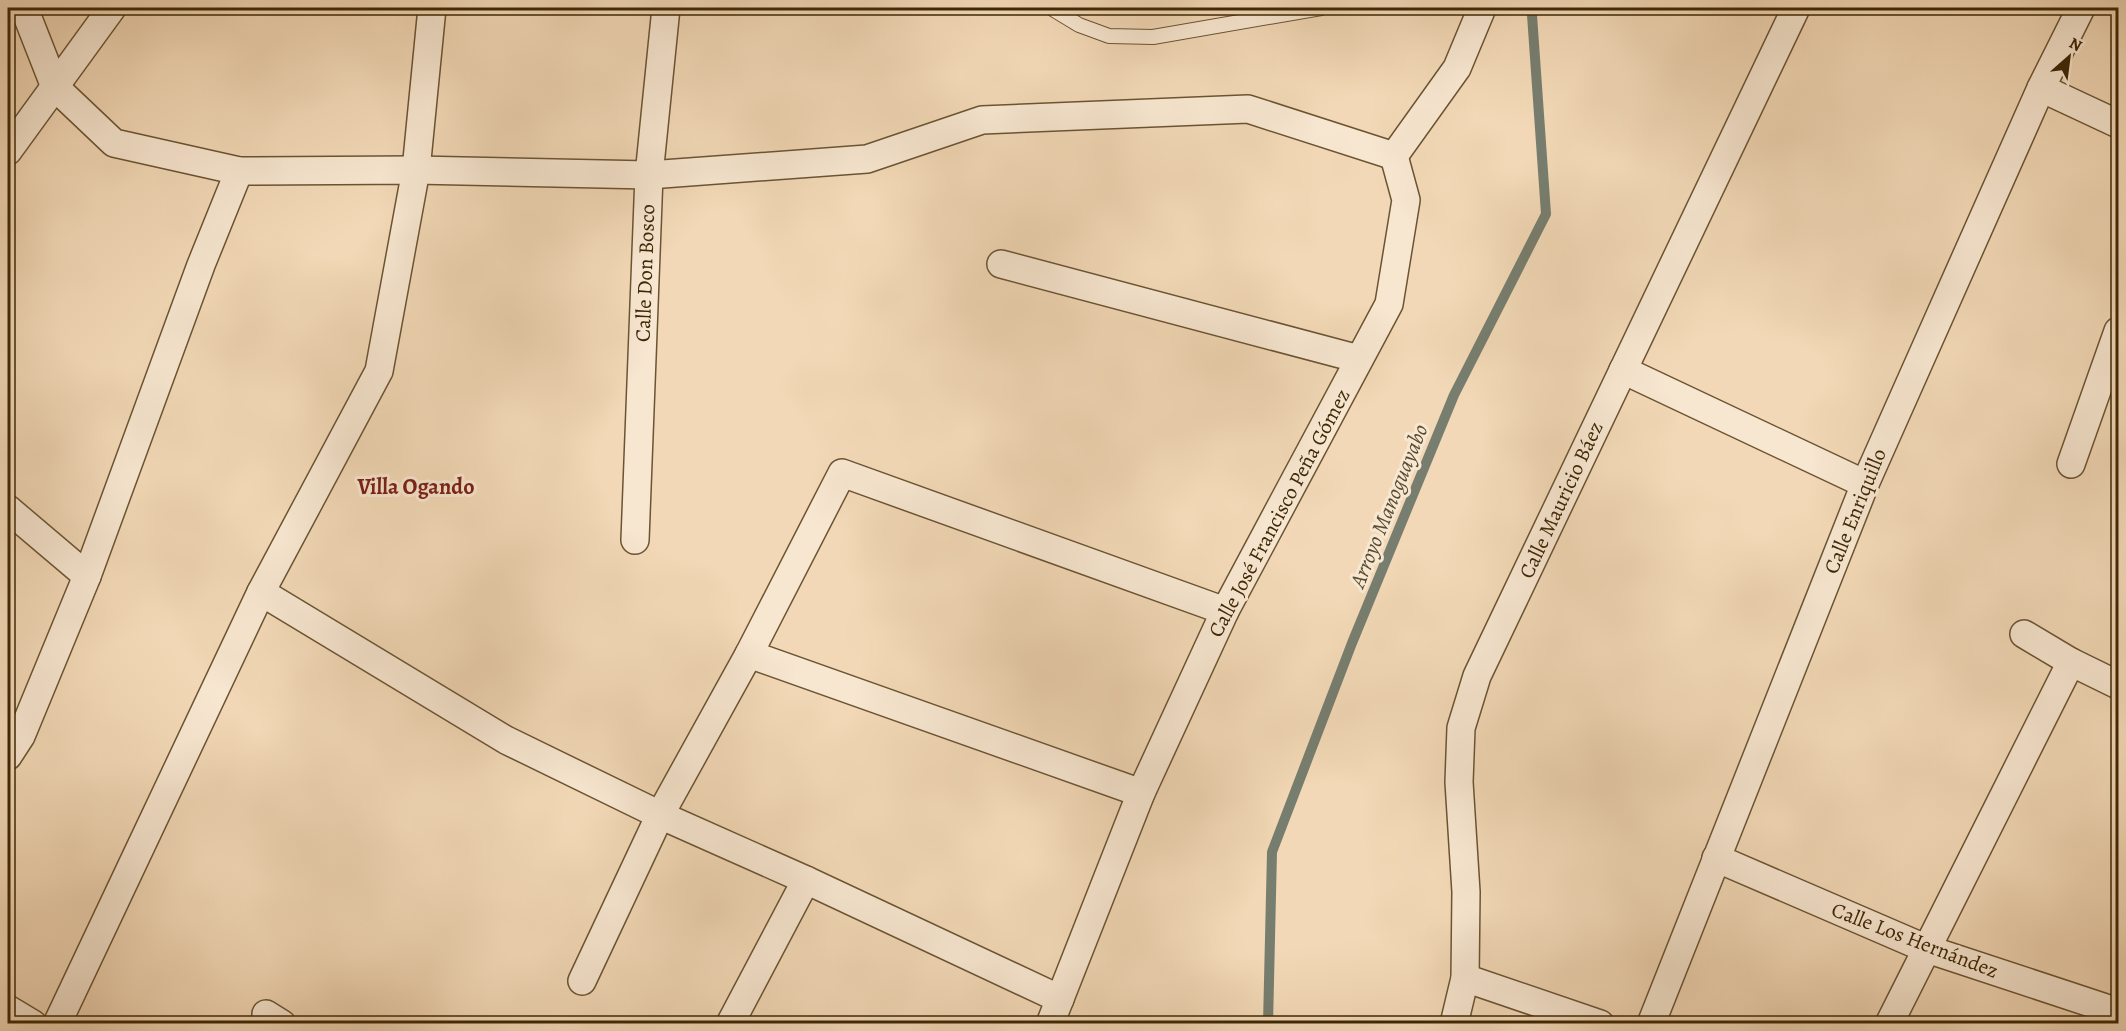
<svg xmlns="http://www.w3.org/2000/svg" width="2126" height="1031" font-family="Alegreya,serif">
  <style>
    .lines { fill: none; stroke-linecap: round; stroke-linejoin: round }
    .stream { stroke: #777e6f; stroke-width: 10 }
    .service-casing { stroke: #6b5432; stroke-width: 16 }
    .minor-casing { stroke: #6b5432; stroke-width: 30 }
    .service { stroke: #f7e6d0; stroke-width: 14 }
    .minor { stroke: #f7e6d0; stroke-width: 27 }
    .labels { text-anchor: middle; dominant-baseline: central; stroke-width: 6; stroke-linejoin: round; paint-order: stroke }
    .street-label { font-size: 21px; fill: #3e2806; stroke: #f7e6d0 }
    .neighbourhood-label { font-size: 22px; font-weight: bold; fill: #7a1f14; stroke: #f7e6d0 }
    .water-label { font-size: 22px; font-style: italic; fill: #564c32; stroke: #f7e6d0 }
  </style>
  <rect width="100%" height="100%" fill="#f2d8b6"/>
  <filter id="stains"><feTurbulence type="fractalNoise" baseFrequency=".00333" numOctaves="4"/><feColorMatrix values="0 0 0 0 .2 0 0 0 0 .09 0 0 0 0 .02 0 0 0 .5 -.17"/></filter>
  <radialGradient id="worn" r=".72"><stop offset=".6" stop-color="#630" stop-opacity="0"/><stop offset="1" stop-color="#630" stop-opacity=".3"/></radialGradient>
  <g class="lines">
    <!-- stream -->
    <polyline class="stream" points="1268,1024 1272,852 1352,643 1454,395 1546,214 1532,15 1535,8"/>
    <defs>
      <polyline id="service" points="1051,8 1079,25 1109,36 1153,37 1321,8"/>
      <g id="minor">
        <polyline points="24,8 55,87 114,143 239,171 416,170 649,175 867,159 982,120 1248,109 1394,156"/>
        <polyline points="2041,88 2118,124"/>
        <polyline points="8,151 112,8"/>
        <polyline points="1394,156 1457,68 1482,8"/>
        <polyline points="1001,264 1359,359"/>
        <polyline points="1623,370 1865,484"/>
        <polyline points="2071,464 2118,331"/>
        <polyline points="8,509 87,576"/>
        <polyline points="635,540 649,175 666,8"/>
        <polyline points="261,592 506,740 660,815 806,880 1060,999"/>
        <polyline points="2024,634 2071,662 2118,685"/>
        <polyline points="749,654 1141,793"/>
        <polyline points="8,756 21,736 87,576 201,265 239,171"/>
        <polyline points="1716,858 1927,949 2118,1012"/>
        <polyline points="1465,978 1600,1024"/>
        <polyline points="582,981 660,815 749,654 842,473 1225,611"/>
        <polyline points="8,1009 33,1024"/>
        <polyline points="266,1014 282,1024"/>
        <polyline points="57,1024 261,592 379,371 416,170 432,8"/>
        <polyline points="730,1024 806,880"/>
        <polyline points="1050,1024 1141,793 1225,611 1389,304 1406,200 1394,156"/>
        <polyline points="1454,1024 1465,978 1466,892 1459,782 1461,728 1477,676 1796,8"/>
        <polyline points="1651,1024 1865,484 2041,88 2081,8"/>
        <polyline points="1889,1024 2071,662"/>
      </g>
    </defs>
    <!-- service casing -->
    <use href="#service" class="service-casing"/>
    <!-- minor casing -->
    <use href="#minor" class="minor-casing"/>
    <!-- service -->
    <use href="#service" class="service"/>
    <!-- minor -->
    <use href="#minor" class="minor"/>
  </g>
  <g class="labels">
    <!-- street labels -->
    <g class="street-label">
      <text transform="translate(645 273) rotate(-88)">Calle Don Bosco</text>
      <text transform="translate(1561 500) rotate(-65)">Calle Mauricio Báez</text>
      <text transform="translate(1855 511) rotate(-68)">Calle Enriquillo</text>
      <text transform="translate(1279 513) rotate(-62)">Calle José Francisco Peña Gómez</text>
      <text transform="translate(1915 940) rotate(21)">Calle Los Hernández</text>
    </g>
    <!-- neighbourhood labels -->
    <g class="neighbourhood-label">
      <text x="416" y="487">Villa Ogando</text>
    </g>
    <!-- water labels -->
    <g class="water-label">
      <text transform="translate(1389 506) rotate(-68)">Arroyo Manoguayabo</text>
    </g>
  </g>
  <!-- margin -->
  <rect width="2126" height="1031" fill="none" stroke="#f2d8b6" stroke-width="30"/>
  <rect x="9" y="9" width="2108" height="1013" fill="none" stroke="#3e2806" stroke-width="3"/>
  <rect x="15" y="15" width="2096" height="1001" fill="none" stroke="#3e2806" stroke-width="1.5"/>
  <!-- north arrow -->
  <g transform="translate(2069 57) rotate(28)" stroke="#f7e6d0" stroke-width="4.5" paint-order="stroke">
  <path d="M0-4.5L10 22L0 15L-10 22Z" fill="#3e2806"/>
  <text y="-9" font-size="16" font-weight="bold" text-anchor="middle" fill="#3e2806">N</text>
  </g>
  <rect width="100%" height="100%" filter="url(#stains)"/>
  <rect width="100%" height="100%" fill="url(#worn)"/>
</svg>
